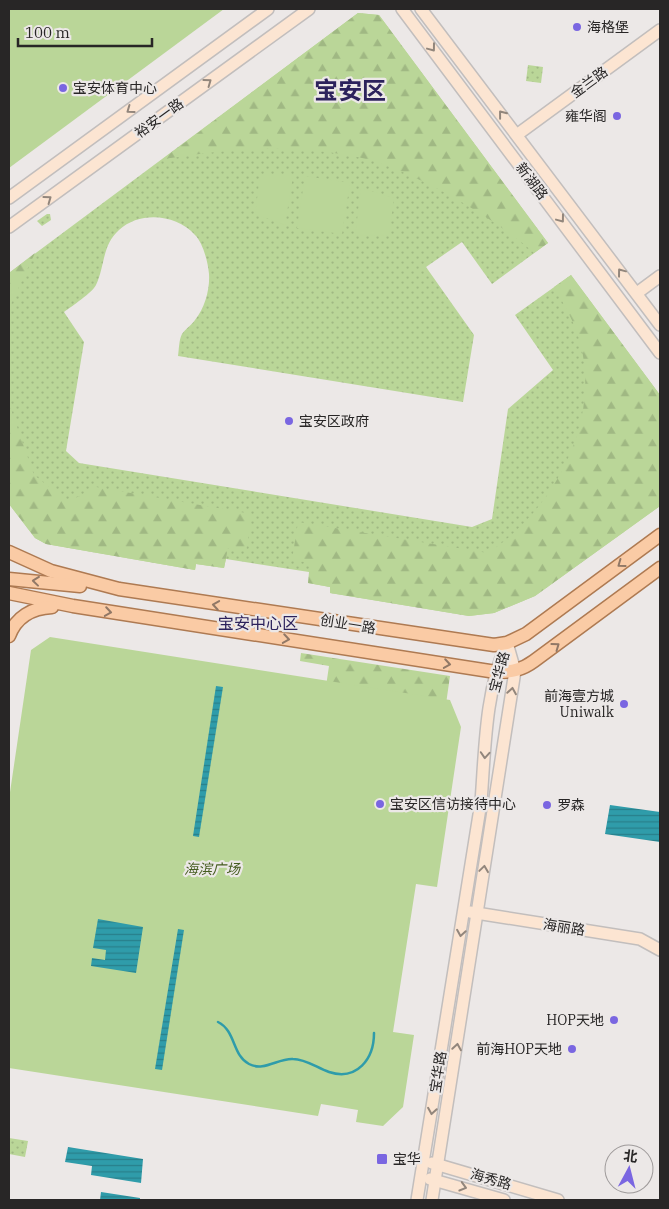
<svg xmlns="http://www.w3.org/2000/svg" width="669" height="1209" font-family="'IBM Plex Serif','Noto Sans SC',serif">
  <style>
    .grass { fill: url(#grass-dots) }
    .forest { fill: url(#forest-firs) }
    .park { fill: #bad698 }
    .water { fill: url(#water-rules) }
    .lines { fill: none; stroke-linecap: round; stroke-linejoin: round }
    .stream { stroke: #2f9caa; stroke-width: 2.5 }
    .secondary-casing { stroke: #c2bebd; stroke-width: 14 }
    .primary-casing { stroke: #ae7a52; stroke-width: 15 }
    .secondary { stroke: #fce5d2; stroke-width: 11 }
    .primary { stroke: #facba5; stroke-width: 12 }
    .oneway { stroke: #92867c }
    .oneway2 { stroke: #917866 }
    .poi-dot { fill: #7a66e1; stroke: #ece8e7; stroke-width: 2 }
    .labels { text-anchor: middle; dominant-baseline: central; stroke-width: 4.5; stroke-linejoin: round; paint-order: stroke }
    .poi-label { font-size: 14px; fill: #282626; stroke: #ece8e7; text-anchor: start }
    .street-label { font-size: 14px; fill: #282626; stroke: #ece8e7 }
    .park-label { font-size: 14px; font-style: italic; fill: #465d21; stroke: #ece8e7 }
    .quarter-label { font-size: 16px; fill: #2c225c; stroke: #ece8e7 }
    .town-label { font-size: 24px; font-weight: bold; fill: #2c225c; stroke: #ece8e7 }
  </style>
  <defs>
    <pattern id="grass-dots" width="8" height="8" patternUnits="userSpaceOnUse" patternTransform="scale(1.25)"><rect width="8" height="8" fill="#bad698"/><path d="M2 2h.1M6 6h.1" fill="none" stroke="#a0b883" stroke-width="1.8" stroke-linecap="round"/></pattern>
    <pattern id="forest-firs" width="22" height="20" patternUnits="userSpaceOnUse" patternTransform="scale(1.25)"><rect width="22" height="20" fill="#bad698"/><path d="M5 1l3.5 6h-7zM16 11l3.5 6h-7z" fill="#a0b883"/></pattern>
    <pattern id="water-rules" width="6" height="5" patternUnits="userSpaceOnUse" patternTransform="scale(1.25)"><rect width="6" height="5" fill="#2f9caa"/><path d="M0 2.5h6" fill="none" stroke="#287f8a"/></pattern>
  </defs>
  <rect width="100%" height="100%" fill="#ece8e7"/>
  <!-- grass -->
  <g class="grass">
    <path d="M 358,13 L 379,15 L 548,243 L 492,284 L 462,242 L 426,267 L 474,335 L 463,402 L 178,356 C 179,350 179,339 182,334 C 185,329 192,325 195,320 C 205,308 210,289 209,274 C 208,262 203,243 195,235 C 176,214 140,211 119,230 C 102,245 105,266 96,285 C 92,293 72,306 64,312 L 84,342 L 66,451 L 79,463 L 472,527 L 492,519 L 508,409 L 553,370 L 515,315 L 571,275 L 660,395 L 660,506 L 535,596 L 494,613 L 469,616 L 330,593 L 330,587 L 308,583 L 309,572 L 226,559 L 224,568 L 196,564 L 195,570 L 46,544 L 35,538 L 9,504 L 9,273 Z"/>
    <polygon points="528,65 543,67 541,83 526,81"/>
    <polygon points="47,214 50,214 51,220 42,226 37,221"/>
    <polygon points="9,1138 28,1141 25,1157 9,1154"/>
  </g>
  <!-- forest -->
  <g class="forest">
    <path d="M 358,13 L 379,15 L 548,243 L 534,253 C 497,219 411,169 362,158 C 330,151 294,148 261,149 C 228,149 195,155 163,159 Z"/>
    <polygon points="35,253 9,308 9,273"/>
    <path d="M 571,275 L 660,395 L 660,506 L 535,596 L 494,613 L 469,616 L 330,593 L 330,587 L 308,583 L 311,563 L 292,560 L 298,522 L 488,553 C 553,510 600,425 581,346 C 576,324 565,306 554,287 Z"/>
    <polygon points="9,404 34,475 68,502 96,487 252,514 246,551 228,548 224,568 196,564 195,570 46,544 35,538 9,504"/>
    <polygon points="301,653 450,676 445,711 325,693 329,666 300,661"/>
  </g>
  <!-- park -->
  <g class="park">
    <polygon points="9,9 224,9 9,168"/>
    <polygon points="260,176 293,176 285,225 255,214"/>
    <polygon points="305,176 350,183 342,234 297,228"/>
    <polygon points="361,188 394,198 389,235 355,236"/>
    <polygon points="50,637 450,700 461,727 437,887 416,884 393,1032 414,1035 403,1107 383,1126 356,1122 358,1110 321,1104 318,1116 9,1068 9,799 31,650"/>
  </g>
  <!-- water -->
  <g class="water">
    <polygon points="216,686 223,687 199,837 193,836"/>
    <polygon points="610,805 660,812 660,842 605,834"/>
    <polygon points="98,919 143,927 136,973 91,966 92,958 105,960 106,950 93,948"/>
    <polygon points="178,929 184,930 162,1070 155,1069"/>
    <polygon points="68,1147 143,1159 141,1183 91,1175 92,1166 65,1162"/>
    <polygon points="101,1192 140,1198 140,1200 100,1200"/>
  </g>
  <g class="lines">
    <!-- stream -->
    <path class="stream" d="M 218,1022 C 236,1031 232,1055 249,1064 C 264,1072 278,1058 293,1059 C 306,1059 317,1068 329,1072 C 357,1081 374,1059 374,1033"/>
    <defs>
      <g id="secondary">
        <polyline points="402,9 660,353"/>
        <polyline points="421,9 660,325"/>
        <polyline points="518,134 660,30"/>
        <polyline points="9,198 268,9"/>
        <polyline points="9,227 309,9"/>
        <polyline points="637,293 660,276"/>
        <polyline points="470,912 640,939 660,950"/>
        <polyline points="432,1163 558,1200"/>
        <polyline points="430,1179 504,1200"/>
        <path d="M 417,1200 L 481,802 C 485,750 485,691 507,643"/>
        <polyline points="432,1200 515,671 507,643"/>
      </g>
      <g id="primary">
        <polyline points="9,552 51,571 119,589 494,645 507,643 526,634 660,535"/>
        <polyline points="9,579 80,586"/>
        <path d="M 9,593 L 73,606 L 496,672 C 511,672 522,670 534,661 L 660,568"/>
        <path d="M 9,636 C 16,617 32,608 52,607"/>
      </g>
    </defs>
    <!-- secondary casing -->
    <use href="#secondary" class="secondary-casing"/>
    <!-- primary casing -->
    <use href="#primary" class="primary-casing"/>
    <!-- secondary -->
    <use href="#secondary" class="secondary"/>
    <!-- primary -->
    <use href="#primary" class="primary"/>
  </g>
  <!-- one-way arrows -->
  <defs><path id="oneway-chevron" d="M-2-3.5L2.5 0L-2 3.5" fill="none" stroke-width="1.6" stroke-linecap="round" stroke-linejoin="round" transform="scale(1.25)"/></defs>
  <g class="oneway">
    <use href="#oneway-chevron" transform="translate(432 48) rotate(53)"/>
    <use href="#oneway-chevron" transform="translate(208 82) rotate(-36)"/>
    <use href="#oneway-chevron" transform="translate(130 110) rotate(144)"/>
    <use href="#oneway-chevron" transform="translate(502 114) rotate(-128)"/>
    <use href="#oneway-chevron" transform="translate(48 199) rotate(-36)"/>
    <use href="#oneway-chevron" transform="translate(561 219) rotate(53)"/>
    <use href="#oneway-chevron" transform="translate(621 272) rotate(-127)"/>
    <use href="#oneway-chevron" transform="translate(512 691) rotate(-81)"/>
    <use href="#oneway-chevron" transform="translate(485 755) rotate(94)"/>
    <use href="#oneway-chevron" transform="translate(484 869) rotate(-82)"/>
    <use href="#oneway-chevron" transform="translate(461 933) rotate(99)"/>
    <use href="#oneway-chevron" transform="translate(457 1047) rotate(-81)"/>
    <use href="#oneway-chevron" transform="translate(432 1111) rotate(99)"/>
    <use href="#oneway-chevron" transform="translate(463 1187) rotate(16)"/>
  </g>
  <g class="oneway2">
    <use href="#oneway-chevron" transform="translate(621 564) rotate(144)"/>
    <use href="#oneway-chevron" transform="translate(36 581) rotate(-174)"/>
    <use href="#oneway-chevron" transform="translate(216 605) rotate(-171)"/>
    <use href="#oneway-chevron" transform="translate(108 612) rotate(9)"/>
    <use href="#oneway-chevron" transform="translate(286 639) rotate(9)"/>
    <use href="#oneway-chevron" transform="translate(556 646) rotate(-36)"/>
    <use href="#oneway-chevron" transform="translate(447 664) rotate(9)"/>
  </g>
  <!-- markers -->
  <g class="poi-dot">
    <circle cx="577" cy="27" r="5"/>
    <circle cx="63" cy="88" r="5"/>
    <circle cx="617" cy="116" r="5"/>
    <circle cx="289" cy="421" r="5"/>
    <circle cx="624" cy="704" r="5"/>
    <circle cx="380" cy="804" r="5"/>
    <circle cx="547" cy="805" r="5"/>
    <circle cx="614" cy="1020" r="5"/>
    <circle cx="572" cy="1049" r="5"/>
    <rect x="376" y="1153" width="12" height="12" rx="2.5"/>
  </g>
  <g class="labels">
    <!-- poi labels -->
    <g class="poi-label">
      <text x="587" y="27">海格堡</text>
      <text x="73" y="88">宝安体育中心</text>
      <text x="607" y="116" text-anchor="end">雍华阁</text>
      <text x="299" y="421">宝安区政府</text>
      <text x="614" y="696" text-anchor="end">前海壹方城<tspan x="614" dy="16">Uniwalk</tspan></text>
      <text x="390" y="804">宝安区信访接待中心</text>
      <text x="557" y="805">罗森</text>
      <text x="604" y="1020" text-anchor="end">HOP天地</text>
      <text x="562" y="1049" text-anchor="end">前海HOP天地</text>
      <text x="393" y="1159">宝华</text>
    </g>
    <!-- street labels -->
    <g class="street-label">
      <text transform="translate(589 82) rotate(-36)">金兰路</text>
      <text transform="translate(159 118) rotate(-36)">裕安一路</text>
      <text transform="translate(532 181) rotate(53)">新湖路</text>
      <text transform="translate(348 624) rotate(9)">创业一路</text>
      <text transform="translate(499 672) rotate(-75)">宝华路</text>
      <text transform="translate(564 927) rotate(9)">海丽路</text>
      <text transform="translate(438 1072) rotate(-81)">宝华路</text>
      <text transform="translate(491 1179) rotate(16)">海秀路</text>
    </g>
    <!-- park labels -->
    <g class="park-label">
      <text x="212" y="869">海滨广场</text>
    </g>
    <!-- quarter labels -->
    <g class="quarter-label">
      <text x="258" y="623">宝安中心区</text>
    </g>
    <!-- town labels -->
    <g class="town-label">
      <text x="350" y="90">宝安区</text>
    </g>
  </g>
  <!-- border -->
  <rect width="669" height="1209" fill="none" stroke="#282626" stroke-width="20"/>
  <!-- north arrow -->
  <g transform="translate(629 1169) rotate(7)"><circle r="24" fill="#ece8e7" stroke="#9e9a9a"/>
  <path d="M0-4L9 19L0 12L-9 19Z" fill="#7a66e1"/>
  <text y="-8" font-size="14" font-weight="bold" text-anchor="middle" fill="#282626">北</text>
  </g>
  <!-- scale -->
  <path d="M18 38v8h134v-8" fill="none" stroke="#282626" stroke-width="2.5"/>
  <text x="25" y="38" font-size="15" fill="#282626" stroke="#ece8e7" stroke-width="4" paint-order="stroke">100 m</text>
</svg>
